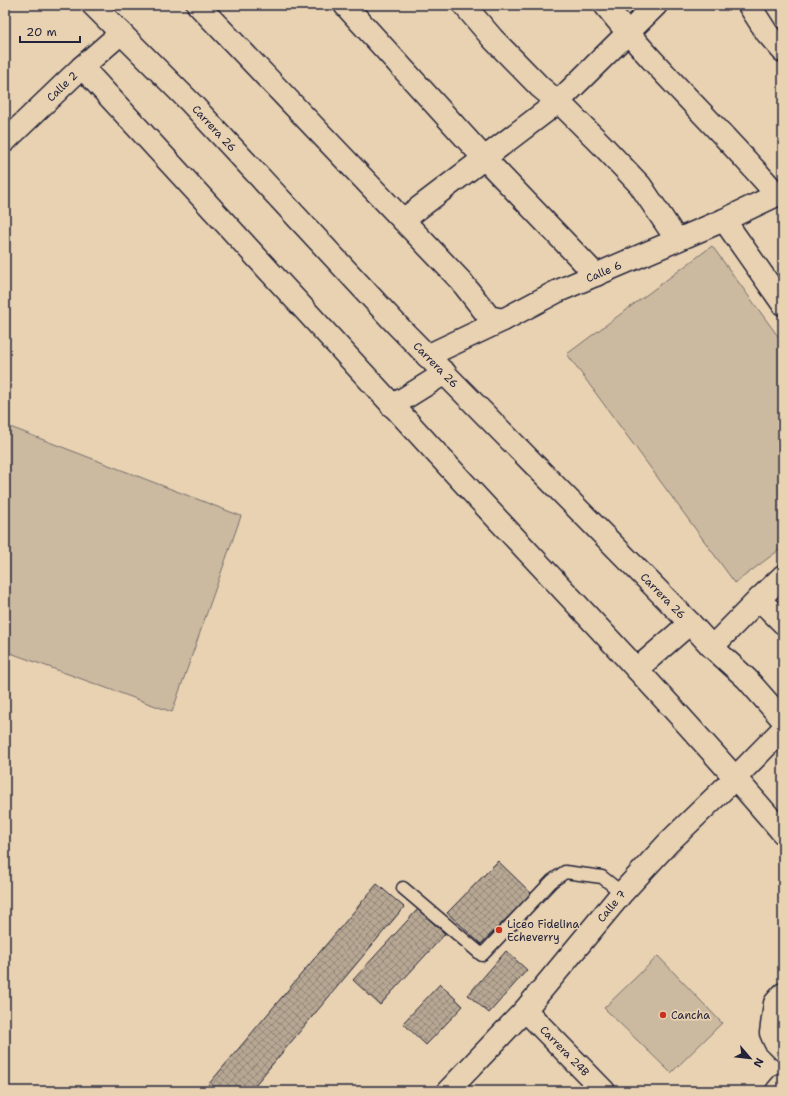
<svg xmlns="http://www.w3.org/2000/svg" width="788" height="1096" font-family="'Shantell Sans',sans-serif">
  <style>
    .pitch { fill: #cbb9a0; stroke: #766e6e }
    .building { fill: url(#building-cross-hatch); stroke: #22223b }
    .lines { fill: none; stroke-linecap: round; stroke-linejoin: round }
    .service-casing { stroke: #22223b; stroke-width: 15 }
    .minor-casing { stroke: #22223b; stroke-width: 25 }
    .secondary-casing { stroke: #22223b; stroke-width: 25 }
    .service { stroke: #e8d2b1; stroke-width: 12 }
    .minor { stroke: #e8d2b1; stroke-width: 22 }
    .secondary { stroke: #e8d2b1; stroke-width: 22 }
    .poi-dot { fill: #c8321e; stroke: #e8d2b1; stroke-width: 1.5 }
    .labels { text-anchor: middle; dominant-baseline: central; stroke-width: 3.5; stroke-linejoin: round; paint-order: stroke }
    .street-label { font-size: 11px; fill: #22223b; stroke: #e8d2b1 }
    .poi-label { font-size: 11px; fill: #22223b; stroke: #e8d2b1; text-anchor: start }
  </style>
  <defs>
    <pattern id="building-cross-hatch" width="8" height="8" patternUnits="userSpaceOnUse"><rect width="8" height="8" fill="#b7a793"/><path d="M0 0l8 8M0 8l8-8" fill="none" stroke="#948879"/></pattern>
  </defs>
  <rect width="100%" height="100%" fill="#e8d2b1"/>
  <filter id="ink" filterUnits="userSpaceOnUse"><feTurbulence type="fractalNoise" baseFrequency=".025" numOctaves="2"/><feDisplacementMap in="SourceGraphic" scale="8" xChannelSelector="R" yChannelSelector="G"/><feConvolveMatrix kernelMatrix="1 2 1 2 8 2 1 2 1" color-interpolation-filters="sRGB"/></filter>
  <g filter="url(#ink)">
    <!-- pitch -->
    <g class="pitch">
      <polygon points="712,246 783,343 783,547 735,583 567,354"/>
      <polygon points="5,425 241,516 172,712 5,651"/>
      <polygon points="658,956 722,1023 671,1073 604,1008"/>
    </g>
    <!-- building -->
    <g class="building">
      <polygon points="498,861 532,894 481,944 447,913"/>
      <polygon points="377,884 404,907 250,1091 203,1091"/>
      <polygon points="418,909 445,934 380,1005 353,980"/>
      <polygon points="506,951 527,970 489,1013 468,995"/>
      <polygon points="440,984 463,1006 426,1045 403,1023"/>
    </g>
    <g class="lines">
      <defs>
        <polyline id="service" points="403,888 482,955 552,881 565,872 602,877 622,893"/>
        <g id="minor">
          <polyline points="198,5 461,281 489,317 503,320"/>
          <polyline points="345,5 484,158 596,275"/>
          <polyline points="464,5 493,39 540,87 564,107 601,144 640,185 677,240"/>
          <path d="M 605,5 C 658,72 722,130 777,195"/>
          <polyline points="749,5 767,33 783,51"/>
          <path d="M 82,67 C 213,209 343,352 474,494 C 578,606 684,717 783,833"/>
          <path id="s1" d="M 5,141 L 82,67 L 121,33"/>
          <polyline points="403,220 558,102 656,5"/>
          <polyline points="724,220 783,304"/>
          <path id="s2" d="M 427,356 L 503,320 L 558,291 L 724,220 L 783,192"/>
          <polyline points="392,406 445,373"/>
          <polyline points="759,599 783,623"/>
          <polyline points="712,647 759,599 783,576"/>
          <polyline points="637,669 690,623"/>
          <polyline points="783,994 775,1003 771,1033 775,1042 783,1050"/>
          <path id="s3" d="M 525,1010 L 604,1091"/>
          <path id="s4" d="M 448,1091 L 525,1010 L 622,893 L 669,842 L 736,777 L 783,729"/>
          <polyline points="777,1091 783,1084"/>
        </g>
        <g id="secondary">
          <path id="s5" d="M 93,5 L 191,103 L 397,325 L 690,623 L 712,647 L 747,679 L 783,720"/>
        </g>
      </defs>
      <!-- service casing -->
      <use href="#service" class="service-casing"/>
      <!-- minor casing -->
      <use href="#minor" class="minor-casing"/>
      <!-- secondary casing -->
      <use href="#secondary" class="secondary-casing"/>
      <!-- service -->
      <use href="#service" class="service"/>
      <!-- minor -->
      <use href="#minor" class="minor"/>
      <!-- secondary -->
      <use href="#secondary" class="secondary"/>
    </g>
  </g>
  <!-- markers -->
  <g class="poi-dot">
    <circle cx="499" cy="930" r="4"/>
    <circle cx="663" cy="1015" r="4"/>
  </g>
  <g class="labels">
    <!-- street labels -->
    <g class="street-label">
      <text stroke="none"><textPath href="#s1" startOffset="79">Calle 2</textPath></text>
      <text stroke="none"><textPath href="#s5" startOffset="173">Carrera 26</textPath></text>
      <text stroke="none"><textPath href="#s2" startOffset="196">Calle 6</textPath></text>
      <text stroke="none"><textPath href="#s5" startOffset="497">Carrera 26</textPath></text>
      <text stroke="none"><textPath href="#s5" startOffset="821">Carrera 26</textPath></text>
      <text stroke="none"><textPath href="#s4" startOffset="247">Calle 7</textPath></text>
      <text stroke="none"><textPath href="#s3" startOffset="57">Carrera 24B</textPath></text>
    </g>
    <!-- poi labels -->
    <g class="poi-label">
      <text x="507" y="924">Liceo Fidelina<tspan x="507" dy="13">Echeverry</tspan></text>
      <text x="671" y="1015">Cancha</text>
    </g>
  </g>
  <!-- margin -->
  <rect width="788" height="1096" fill="none" stroke="#e8d2b1" stroke-width="20"/>
  <rect x="10" y="10" width="768" height="1076" fill="none" stroke="#22223b" stroke-width="1.5" filter="url(#ink)"/>
  <!-- north arrow -->
  <g transform="translate(750 1058) rotate(118)" stroke="#e8d2b1" stroke-width="3" paint-order="stroke">
  <path d="M0-3L7 15L0 10L-7 15Z" fill="#22223b"/>
  <text y="-6" font-size="11" font-weight="bold" text-anchor="middle" fill="#22223b">N</text>
  </g>
  <!-- scale -->
  <path d="M20 36v6h60v-6" fill="none" stroke="#22223b" stroke-width="2"/>
  <text x="26" y="36" font-size="12" fill="#22223b" stroke="#e8d2b1" stroke-width="3" paint-order="stroke">20 m</text>
</svg>
